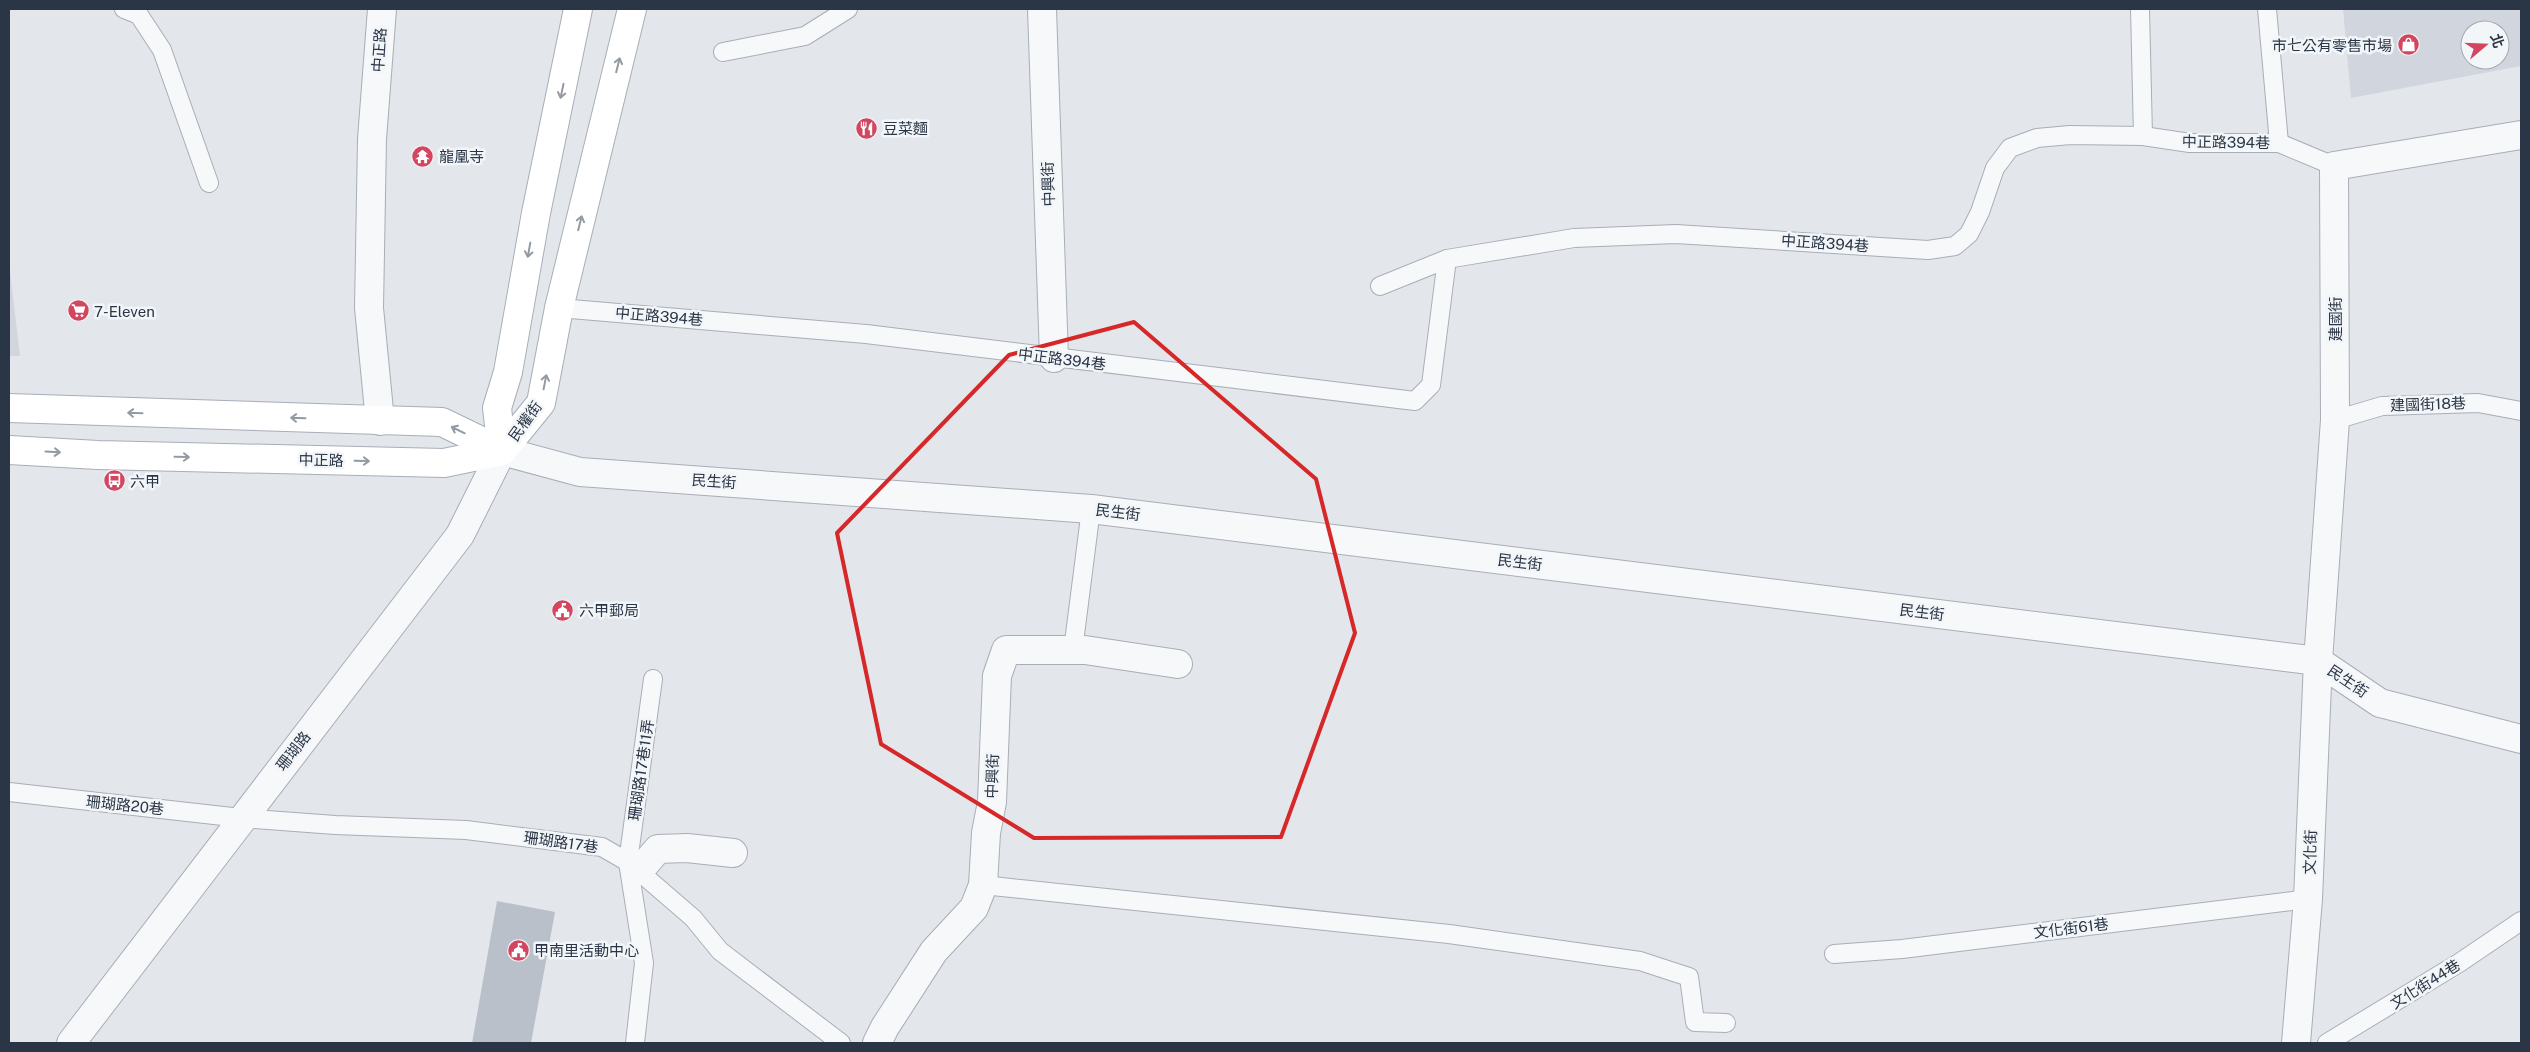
<svg xmlns="http://www.w3.org/2000/svg" width="2530" height="1052" font-family="'Public Sans','Noto Sans TC',sans-serif">
  <style>
    .built { fill: #d1d6de; fill-rule: evenodd }
    .building { fill: #bac0ca }
    .lines { fill: none; stroke-linecap: round; stroke-linejoin: round }
    .service-casing { stroke: #a8aeb7; stroke-width: 20 }
    .minor-casing { stroke: #a8aeb7; stroke-width: 30 }
    .tertiary-casing { stroke: #a8aeb7; stroke-width: 30 }
    .secondary-casing { stroke: #a8aeb7; stroke-width: 30 }
    .service { stroke: #f6f8fa; stroke-width: 18 }
    .minor { stroke: #f6f8fa; stroke-width: 28 }
    .tertiary { stroke: #f6f8fa; stroke-width: 28 }
    .secondary { stroke: #fff; stroke-width: 28 }
    .oneway { stroke: #949aa2 }
    .marked { fill: none; stroke: #d62828; stroke-width: 4; stroke-linejoin: round }
    .labels { text-anchor: middle; dominant-baseline: central; stroke-width: 5; stroke-linejoin: round; paint-order: stroke }
    .poi-label { font-size: 15px; fill: #2a3545; stroke: #f3f6f9; text-anchor: start }
    .street-label { font-size: 15px; fill: #2a3545; stroke: #f3f6f9 }
  </style>
  <rect width="100%" height="100%" fill="#e3e7ec"/>
  <!-- built -->
  <g class="built">
    <path d="M 2343,9 L 2521,9 L 2521,66 L 2351,98 ZM 2470,30 L 2500,30 L 2500,60 L 2470,60 Z"/>
    <polygon points="9,263 20,356 9,356"/>
  </g>
  <!-- building -->
  <polygon class="building" points="497,901 555,912 531,1043 472,1043"/>
  <g class="lines">
    <defs>
      <g id="service">
        <polyline points="124,9 139,15 162,50 209,183"/>
        <polyline points="2140,9 2143,136"/>
        <polyline points="2267,9 2279,143"/>
        <polyline points="723,52 805,36 848,9"/>
        <polyline points="1380,286 1447,259 1574,238 1676,234 1928,250 1955,246 1969,234 1980,212 1995,168 2010,148 2037,138 2070,135 2143,136 2190,143 2279,143 2334,166"/>
        <polyline points="559,308 866,334 1415,401 1431,385 1447,259"/>
        <polyline points="2335,420 2382,406 2478,403 2521,411"/>
        <polyline points="1073,650 1091,509"/>
        <polyline points="9,792 241,818 335,825 466,830 602,847 628,862 693,918 720,951 841,1043"/>
        <polyline points="983,885 1449,934 1640,961 1689,977 1695,1022 1726,1023"/>
        <polyline points="1834,954 1902,949 2308,899"/>
        <polyline points="635,1043 644,963 628,862 653,679"/>
        <polyline points="2327,1043 2459,963 2521,921"/>
      </g>
      <g id="minor">
        <polyline points="1042,9 1054,358"/>
        <polyline points="380,421 369,308 372,139 382,9"/>
        <polyline points="502,451 580,472 1091,509 2318,661 2380,703 2521,739"/>
        <polyline points="639,871 658,849 687,848 733,853"/>
        <polyline points="877,1043 885,1027 934,951 974,908 983,885 986,833 992,802 997,676 1006,650 1085,650 1178,664"/>
        <polyline points="2296,1043 2308,899 2318,661 2335,420 2334,166 2521,135"/>
      </g>
      <polyline id="tertiary" points="71,1043 460,535 502,451"/>
      <g id="secondary">
        <polyline points="9,408 442,422 502,451"/>
        <polyline points="9,450 98,455 444,463 502,451"/>
        <polyline points="502,451 541,403 559,308 632,9"/>
        <polyline points="502,451 497,408 508,372 536,213 578,9"/>
      </g>
    </defs>
    <!-- service casing -->
    <use href="#service" class="service-casing"/>
    <!-- minor casing -->
    <use href="#minor" class="minor-casing"/>
    <!-- tertiary casing -->
    <use href="#tertiary" class="tertiary-casing"/>
    <!-- secondary casing -->
    <use href="#secondary" class="secondary-casing"/>
    <!-- service -->
    <use href="#service" class="service"/>
    <!-- minor -->
    <use href="#minor" class="minor"/>
    <!-- tertiary -->
    <use href="#tertiary" class="tertiary"/>
    <!-- secondary -->
    <use href="#secondary" class="secondary"/>
  </g>
  <!-- one-way arrows -->
  <defs><path id="oneway-shaft" d="M-6 0H5M1.5-3L5.5 0L1.5 3" fill="none" stroke-width="1.6" stroke-linecap="round" stroke-linejoin="round" transform="scale(1.25)"/></defs>
  <g class="oneway">
    <use href="#oneway-shaft" transform="translate(618 65) rotate(-76)"/>
    <use href="#oneway-shaft" transform="translate(562 91) rotate(102)"/>
    <use href="#oneway-shaft" transform="translate(580 223) rotate(-76)"/>
    <use href="#oneway-shaft" transform="translate(529 250) rotate(100)"/>
    <use href="#oneway-shaft" transform="translate(545 382) rotate(-79)"/>
    <use href="#oneway-shaft" transform="translate(135 413) rotate(-178)"/>
    <use href="#oneway-shaft" transform="translate(298 418) rotate(-178)"/>
    <use href="#oneway-shaft" transform="translate(458 430) rotate(-154)"/>
    <use href="#oneway-shaft" transform="translate(53 452) rotate(3)"/>
    <use href="#oneway-shaft" transform="translate(182 457) rotate(1)"/>
    <use href="#oneway-shaft" transform="translate(362 461) rotate(1)"/>
  </g>
  <!-- marked area -->
  <path class="marked" d="M 1134,322 L 1316,479 L 1355,633 L 1281,837 L 1034,838 L 881,744 L 837,533 L 1009,355 Z"/>
  <!-- icons -->
  <defs>
    <symbol id="shop-disc" viewBox="-11 -11 22 22"><circle r="9.5" fill="#d4455f" stroke="#f3f6f9"/><path d="M-5-2.5h2.3a2.7 3.5 0 0 1 5.4 0H5L5.5 6h-11ZM-1.5-2.5h3a1.5 2.3 0 0 0-3 0Z" fill="#fff"/></symbol>
    <symbol id="restaurant-disc" viewBox="-11 -11 22 22"><circle r="9.5" fill="#d4455f" stroke="#f3f6f9"/><path d="M-5-6h1v4h1v-4h1v4h1v-4h1v5L-1.5 .5V6h-2V.5L-5-1ZM5-6V6H3V1.5H1.5Q1.5-4 5-6Z" fill="#fff"/></symbol>
    <symbol id="temple-disc" viewBox="-11 -11 22 22"><circle r="9.5" fill="#d4455f" stroke="#f3f6f9"/><path d="M0-6L5-2H3V0L6.5 2.5H4V6H1.5V3h-3V6H-4V2.5H-6.5L-3 0V-2H-5Z" fill="#fff"/></symbol>
    <symbol id="supermarket-disc" viewBox="-11 -11 22 22"><circle r="9.5" fill="#d4455f" stroke="#f3f6f9"/><path d="M-6-5.5h2.5l.6 2H6L4.5 2H-2.5L-4.4-4H-6ZM-1.5 3.2a1.3 1.3 0 1 0 .1 0ZM3 3.2a1.3 1.3 0 1 0 .1 0Z" fill="#fff"/></symbol>
    <symbol id="bus-disc" viewBox="-11 -11 22 22"><circle r="9.5" fill="#d4455f" stroke="#f3f6f9"/><path d="M-5-6H5V4H4V6H2V4H-2V6H-4V4H-5ZM-3.5-4V0h7V-4ZM-3.5 1.2v1.5H-2V1.2ZM2 1.2v1.5H3.5V1.2Z" fill="#fff"/></symbol>
    <symbol id="civic-disc" viewBox="-11 -11 22 22"><circle r="9.5" fill="#d4455f" stroke="#f3f6f9"/><path d="M-.6-6.5H3V-4.5H.6V-3L4-1V1h2V6H-6V1h2V-1L-.6-3ZM-1.2 2.5V6h2.4V2.5Z" fill="#fff"/></symbol>
  </defs>
  <g fill-rule="evenodd">
    <use href="#shop-disc" x="2396" y="32" width="25" height="25"/>
    <use href="#restaurant-disc" x="854" y="116" width="25" height="25"/>
    <use href="#temple-disc" x="410" y="144" width="25" height="25"/>
    <use href="#supermarket-disc" x="66" y="298" width="25" height="25"/>
    <use href="#bus-disc" x="102" y="468" width="25" height="25"/>
    <use href="#civic-disc" x="550" y="598" width="25" height="25"/>
    <use href="#civic-disc" x="506" y="938" width="25" height="25"/>
  </g>
  <g class="labels">
    <!-- poi labels -->
    <g class="poi-label">
      <text x="2392" y="45" text-anchor="end">市七公有零售市場</text>
      <text x="883" y="128">豆菜麵</text>
      <text x="439" y="156">龍凰寺</text>
      <text x="94" y="311">7-Eleven</text>
      <text x="130" y="481">六甲</text>
      <text x="579" y="610">六甲郵局</text>
      <text x="534" y="950">甲南里活動中心</text>
    </g>
    <!-- street labels -->
    <g class="street-label">
      <text transform="translate(379 50) rotate(-86)">中正路</text>
      <text transform="translate(2226 142) rotate(1)">中正路394巷</text>
      <text transform="translate(1048 184) rotate(-92)">中興街</text>
      <text transform="translate(1825 243) rotate(4)">中正路394巷</text>
      <text transform="translate(659 316) rotate(5)">中正路394巷</text>
      <text transform="translate(2335 319) rotate(-90)">建國街</text>
      <text transform="translate(1062 359) rotate(7)">中正路394巷</text>
      <text transform="translate(2428 404) rotate(-2)">建國街18巷</text>
      <text transform="translate(525 421) rotate(-54)">民權街</text>
      <text transform="translate(321 460) rotate(1)">中正路</text>
      <text transform="translate(714 481) rotate(4)">民生街</text>
      <text transform="translate(1118 512) rotate(7)">民生街</text>
      <text transform="translate(1520 562) rotate(7)">民生街</text>
      <text transform="translate(1922 612) rotate(7)">民生街</text>
      <text transform="translate(2348 681) rotate(34)">民生街</text>
      <text transform="translate(293 751) rotate(-52)">珊瑚路</text>
      <text transform="translate(641 770) rotate(-82)">珊瑚路17巷11弄</text>
      <text transform="translate(992 776) rotate(-88)">中興街</text>
      <text transform="translate(125 805) rotate(6)">珊瑚路20巷</text>
      <text transform="translate(561 842) rotate(8)">珊瑚路17巷</text>
      <text transform="translate(2310 852) rotate(-88)">文化街</text>
      <text transform="translate(2071 928) rotate(-7)">文化街61巷</text>
      <text transform="translate(2425 984) rotate(-32)">文化街44巷</text>
    </g>
  </g>
  <!-- border -->
  <rect width="2530" height="1052" fill="none" stroke="#2a3545" stroke-width="20"/>
  <!-- north arrow -->
  <g transform="translate(2485 45) rotate(71)"><circle r="24" fill="#f3f6f9" stroke="#a3a9b1"/>
  <path d="M0-4L9 19L0 12L-9 19Z" fill="#d4455f"/>
  <text y="-8" font-size="14" font-weight="bold" text-anchor="middle" fill="#2a3545">北</text>
  </g>
</svg>
